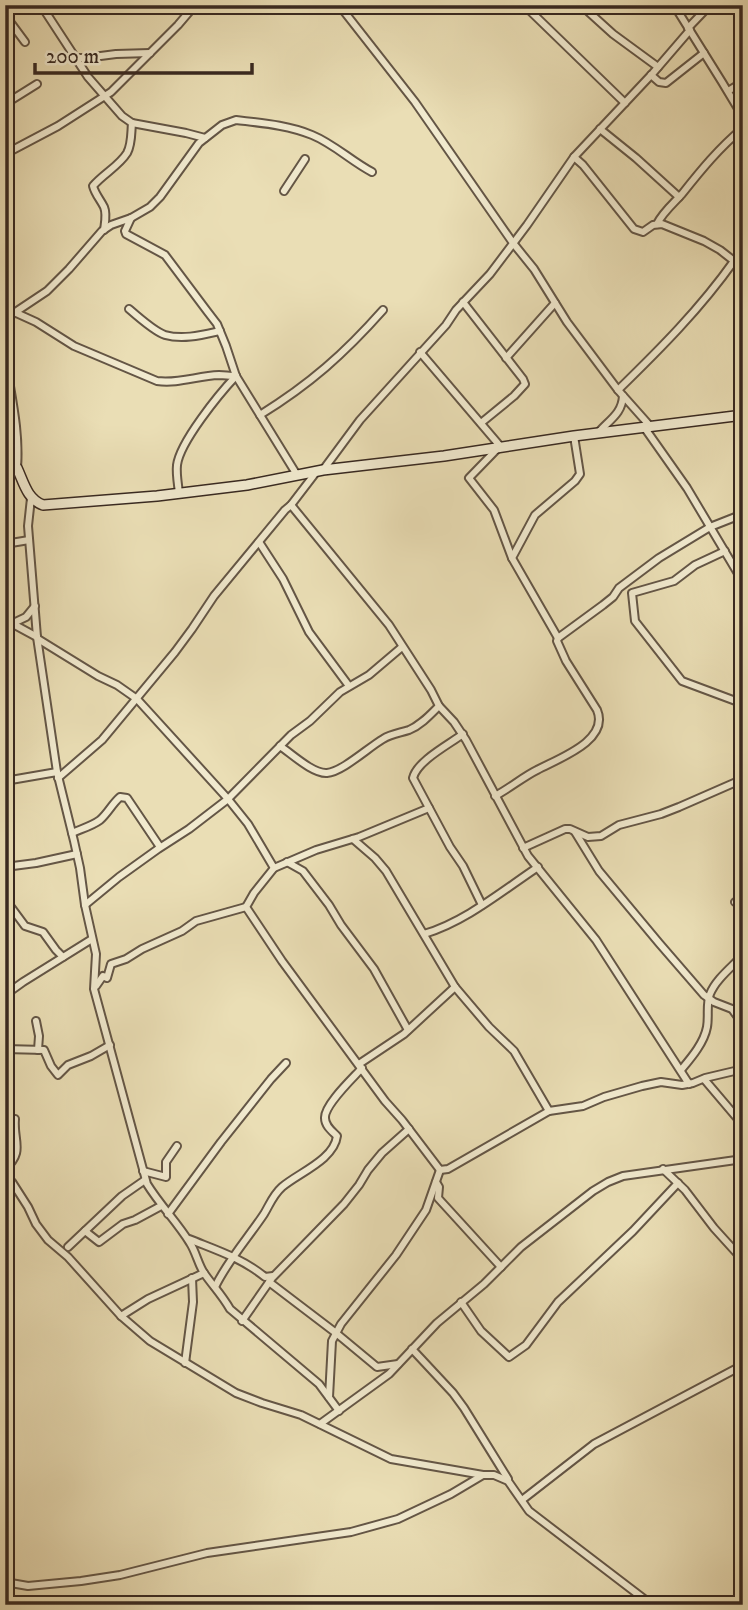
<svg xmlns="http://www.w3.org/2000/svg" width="748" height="1610" font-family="'IM FELL DW Pica',serif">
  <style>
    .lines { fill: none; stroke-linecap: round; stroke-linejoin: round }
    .street-casing { stroke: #645646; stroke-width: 10 }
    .secondary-casing { stroke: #382921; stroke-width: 12 }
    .street { stroke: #f1eacf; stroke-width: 6 }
    .secondary { stroke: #f1eacf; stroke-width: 9 }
  </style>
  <rect width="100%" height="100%" fill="#eadeb5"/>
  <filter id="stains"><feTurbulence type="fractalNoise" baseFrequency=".00286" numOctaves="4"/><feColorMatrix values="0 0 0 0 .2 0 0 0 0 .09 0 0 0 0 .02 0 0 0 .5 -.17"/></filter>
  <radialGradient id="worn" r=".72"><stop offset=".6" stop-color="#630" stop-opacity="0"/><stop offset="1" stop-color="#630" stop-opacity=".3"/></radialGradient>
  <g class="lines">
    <defs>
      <g id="street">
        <polyline points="41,5 88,77 122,116 132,123 186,133 205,138"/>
        <polyline points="339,5 415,102 513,243 534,269 567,322 618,390 650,426"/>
        <polyline points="524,5 625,103"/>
        <polyline points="581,5 613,34 658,67"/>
        <polyline points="674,5 722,82 743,117"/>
        <polyline points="5,15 25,42"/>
        <polyline points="688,28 710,5"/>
        <polyline points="75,58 85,58 116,54 150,53"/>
        <polyline points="651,75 659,82 666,83 704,53"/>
        <polyline points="728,91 743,82"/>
        <polyline points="5,104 37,84"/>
        <polyline points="600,129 636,158 679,197"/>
        <polyline points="5,154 58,126 111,92 178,25 195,5"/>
        <polyline points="574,157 583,165 634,229 643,232 653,225 662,224 704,241 720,250 743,268"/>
        <polyline points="284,191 305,159"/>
        <polyline points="131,218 125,231 126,234 165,255 207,311 217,324 226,346 236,376 297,475"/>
        <path d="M 657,224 C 663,212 673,204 682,194 C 701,170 719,148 743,128"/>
        <path d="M 104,230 C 105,222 107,214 104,207 C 100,199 95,194 93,186 C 103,174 119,166 127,153 C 132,144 131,133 132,123"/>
        <polyline points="463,302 523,379 525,384 514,396 481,423"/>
        <path d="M 129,309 C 137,316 155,332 165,335 C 183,340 202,335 220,331"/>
        <path d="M 14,312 L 36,322 L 74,346 L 157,381 C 178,384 197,376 219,375 C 224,375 230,376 236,376"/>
        <path d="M 5,319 L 47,291 L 69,269 L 102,231 L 111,225 L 131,218 L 150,207 L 160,197 L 199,143 L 222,125 L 236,120 C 261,123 288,125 312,135 C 334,144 351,161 372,172"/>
        <polyline points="420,352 500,446 469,478 494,510 512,558"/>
        <path d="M 5,355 C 10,392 20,429 17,468"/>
        <polyline points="506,358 555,303"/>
        <path d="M 618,390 C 660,349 700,309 734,261"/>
        <path d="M 260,415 C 310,384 344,354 383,310"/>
        <polyline points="644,427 687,488 743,582"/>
        <path d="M 598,433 C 609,420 622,414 623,396"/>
        <polyline points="323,470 360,420 446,325 456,310 490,274 527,225 574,157 653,73 690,30"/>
        <path d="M 179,493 C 178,484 176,474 177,465 C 180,442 219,394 236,376"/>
        <path d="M 31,498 L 28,526 L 37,637 L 57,772 L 74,841 L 80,868 L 85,905 L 96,954 L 94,989 L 147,1184 C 160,1205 177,1222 190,1243 C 196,1252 198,1264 204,1273 C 213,1286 222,1295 230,1309 L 319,1384 L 339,1411"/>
        <polyline points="291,505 389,625 431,690 439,706 454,722 466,740 528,856 596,940 689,1084"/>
        <polyline points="259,542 283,579 309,632 349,686"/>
        <polyline points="5,544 29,540"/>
        <polyline points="725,551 695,565 674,581 632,593 635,621 682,681 741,703 743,701"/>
        <polyline points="13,624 37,637"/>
        <polyline points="5,627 26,617 35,606"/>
        <polyline points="558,638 512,558 535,515 575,481 580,474 574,436"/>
        <polyline points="38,639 98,676 117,685 137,699 228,799 248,824 274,868"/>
        <path d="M 463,734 C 448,745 417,761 413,778 L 450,847 L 463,866 L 482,905"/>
        <path d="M 280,746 C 292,754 313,774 327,773 C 342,772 369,747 383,739 C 391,734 400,733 409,730 C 421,725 430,715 439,706"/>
        <polyline points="58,778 102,740 175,652 192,629 214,596 285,510 291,505 317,471"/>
        <polyline points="5,781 57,772"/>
        <path d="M 495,796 C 510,788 523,777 537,770 C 557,759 610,741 597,710 L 566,661 L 557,641 L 558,638 L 603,605 L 613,597 L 619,588 L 659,558 L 710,527 L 743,514"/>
        <polyline points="429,808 359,837 316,850 274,868 254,893 246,907 282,961 385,1101 402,1120 440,1170 448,1169 549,1111 583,1106 604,1097 642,1086 661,1082 682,1085 693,1083 705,1078 743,1069"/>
        <polyline points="575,832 599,871 659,943 704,995 714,1002 732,1009 743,1024"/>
        <path d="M 72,833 C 81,829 92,826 100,820 C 108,813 112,804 120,797 L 127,798 L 160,847"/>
        <polyline points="353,839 375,858 386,871 455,987 489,1027 514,1051 549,1111"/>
        <polyline points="523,848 565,829 570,829 588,837 601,836 619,825 661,814 679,807 743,779"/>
        <polyline points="287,862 303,871 329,905 341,925 374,969 408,1030"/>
        <polyline points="5,867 36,863 77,854"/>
        <polyline points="5,899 25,926 43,932 56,950 63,957"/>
        <polyline points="735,902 743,905"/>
        <polyline points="85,905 119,877 158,849 189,829 228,799 291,735 310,721 340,692 369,675 402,647"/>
        <path d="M 424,934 C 465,922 502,891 538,867"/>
        <polyline points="96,986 103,976 107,978 111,964 126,959 142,949 182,931 196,921 246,907"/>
        <polyline points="5,995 23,982 92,939"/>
        <polyline points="36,1021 39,1036 38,1050"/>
        <polyline points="5,1049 44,1050 51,1066 58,1075 68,1065 91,1056 110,1045"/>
        <polyline points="359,1064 404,1034 455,987"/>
        <path d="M 681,1070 C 691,1058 704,1043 707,1027 C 709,1016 706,1004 710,994 C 716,979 732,967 743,955"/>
        <polyline points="704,1079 743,1125"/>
        <path d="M 5,1169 C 25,1151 13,1142 15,1119"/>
        <polyline points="663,1169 685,1190 714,1228 743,1260"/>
        <polyline points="143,1171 166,1177 166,1162 177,1146"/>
        <polyline points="5,1177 12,1182 28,1207 36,1224 48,1240 68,1257 121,1316 150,1341 236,1393 262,1403 301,1415 391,1459 483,1475"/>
        <polyline points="436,1182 439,1187 438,1198 501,1267"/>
        <polyline points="168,1214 221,1142 271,1079 286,1063"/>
        <polyline points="85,1231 99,1242 123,1224 135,1220 161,1206"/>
        <path d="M 189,1239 C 216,1250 242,1258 265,1277 L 273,1276"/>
        <polyline points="68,1247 122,1196 145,1180"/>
        <polyline points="269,1282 336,1333 377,1367 398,1364"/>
        <path d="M 215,1287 C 228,1260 248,1238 264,1214 C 270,1204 273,1195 282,1187 C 298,1173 334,1160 337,1136 C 332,1131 325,1126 325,1118 C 324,1105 353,1078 362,1068"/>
        <polyline points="461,1302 481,1331 509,1357 526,1345 558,1302 633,1231 678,1183"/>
        <polyline points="121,1316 148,1299 204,1273"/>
        <polyline points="242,1321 272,1278 344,1204 359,1185 368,1170 382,1153 409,1129"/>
        <polyline points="412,1349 453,1393 464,1408 508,1479"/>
        <polyline points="185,1363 193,1302 192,1278"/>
        <polyline points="329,1397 332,1341 341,1324 396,1255 426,1210 440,1170"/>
        <polyline points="320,1424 389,1374 437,1323 484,1284 521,1247 593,1191 608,1182 623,1176 743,1159"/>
        <polyline points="522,1500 594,1444 743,1365"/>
        <polyline points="5,1582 28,1586 81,1581 120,1575 207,1553 351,1532 398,1519 451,1494 483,1475 494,1475 508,1481 529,1511 652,1605"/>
        <polyline points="728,1605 743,1602"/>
      </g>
      <path id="secondary" d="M 5,462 L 17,468 C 24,483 27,499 43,505 L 157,496 L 247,485 L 323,470 L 444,456 L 574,436 L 743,415"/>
    </defs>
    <!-- street casing -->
    <use href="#street" class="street-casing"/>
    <!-- secondary casing -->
    <use href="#secondary" class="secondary-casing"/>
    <!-- street -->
    <use href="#street" class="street"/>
    <!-- secondary -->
    <use href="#secondary" class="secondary"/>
  </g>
  <!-- margin -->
  <rect width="748" height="1610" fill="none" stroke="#eadeb5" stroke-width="28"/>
  <rect x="7" y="7" width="734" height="1596" fill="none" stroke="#382921" stroke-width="3.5"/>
  <rect x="14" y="14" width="720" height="1582" fill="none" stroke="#382921" stroke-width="2"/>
  <!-- scale -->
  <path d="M35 63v10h217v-10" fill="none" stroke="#382921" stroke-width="3.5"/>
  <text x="46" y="63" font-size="21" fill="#382921" stroke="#f1eacf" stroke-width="5" paint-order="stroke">200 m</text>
  <rect width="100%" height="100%" filter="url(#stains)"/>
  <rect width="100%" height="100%" fill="url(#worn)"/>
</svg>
